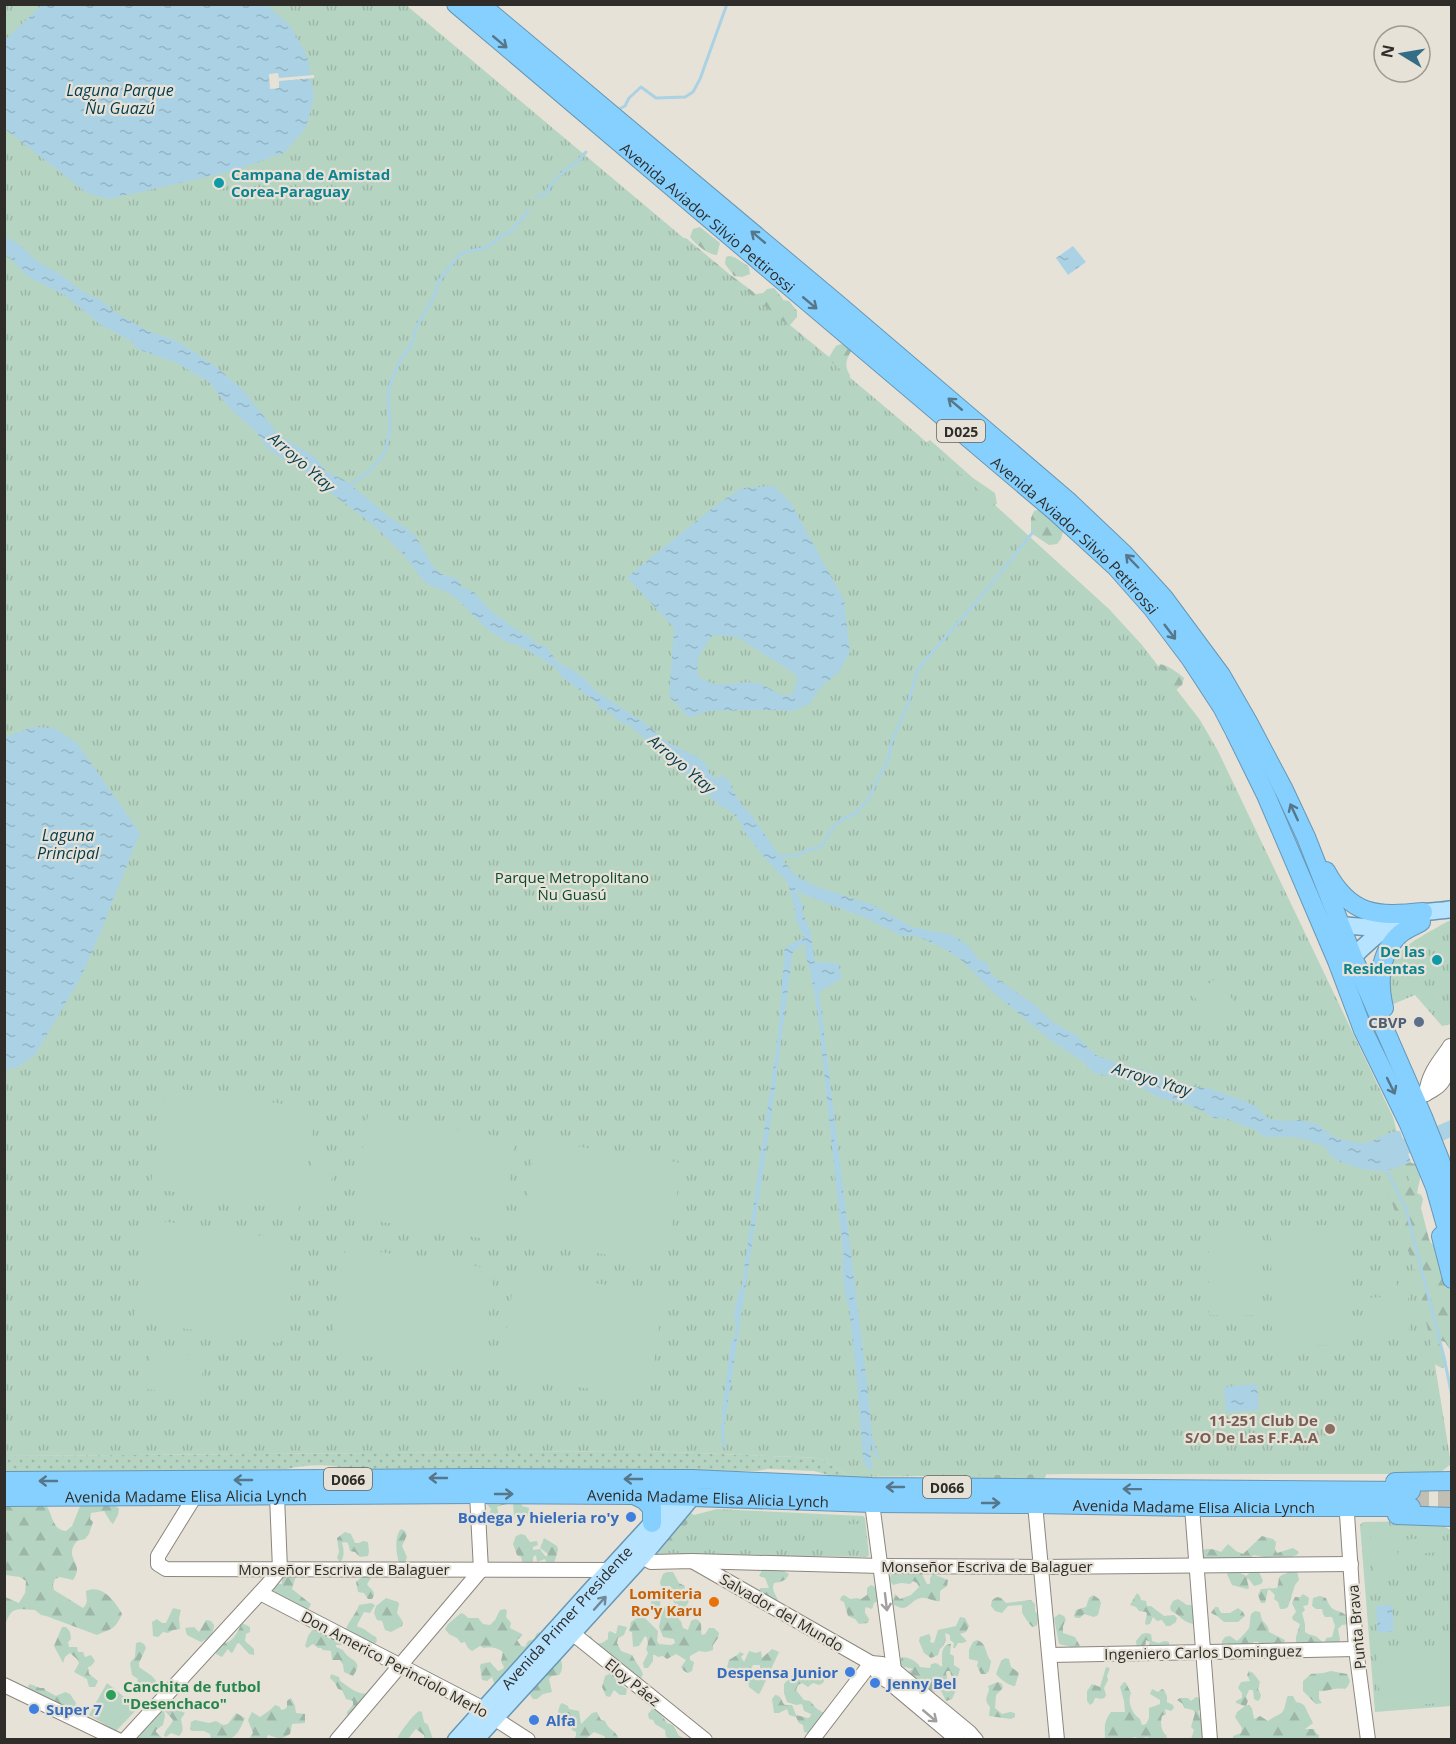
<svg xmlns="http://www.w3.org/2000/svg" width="1456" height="1744" font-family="'Open Sans',sans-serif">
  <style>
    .grass { fill: url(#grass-dots) }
    .forest { fill: url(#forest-firs) }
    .park { fill: url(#park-tufts) }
    .pitch { fill: #b6d4c2 }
    .water { fill: url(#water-ripples); fill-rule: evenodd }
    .pier { fill: #e6e2d7 }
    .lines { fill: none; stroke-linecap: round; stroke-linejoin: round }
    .stream { stroke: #abd2e4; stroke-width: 3 }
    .river { stroke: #abd2e4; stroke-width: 16 }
    .highway-tunnel { stroke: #c1beb4; stroke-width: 18; stroke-dasharray: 18 9; stroke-linecap: butt }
    .minor-casing { stroke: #8b877e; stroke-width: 16 }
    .major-casing { stroke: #6897b4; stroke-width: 19 }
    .highway-casing { stroke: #6897b4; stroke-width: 20 }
    .minor { stroke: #fff; stroke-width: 14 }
    .major { stroke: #b6e3ff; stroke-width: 16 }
    .highway { stroke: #86d0ff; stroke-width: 18 }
    .oneway { stroke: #567689 }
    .oneway2 { stroke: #a1a09f }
    .oneway3 { stroke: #728894 }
    .culture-dot { fill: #0f9aa8; stroke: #e6e2d7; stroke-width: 2 }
    .service-dot { fill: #5c6f8a; stroke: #e6e2d7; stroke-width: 2 }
    .education-dot { fill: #8d6e63; stroke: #e6e2d7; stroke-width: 2 }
    .shop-dot { fill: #3f7fe0; stroke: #e6e2d7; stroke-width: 2 }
    .food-dot { fill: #e8710a; stroke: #e6e2d7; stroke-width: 2 }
    .leisure-dot { fill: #2e9e5b; stroke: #e6e2d7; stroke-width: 2 }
    .labels { text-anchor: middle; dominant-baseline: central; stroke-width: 4.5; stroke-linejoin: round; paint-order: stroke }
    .shield { fill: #e6e2d7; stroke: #66635d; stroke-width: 1.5 }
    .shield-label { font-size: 14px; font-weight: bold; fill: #2f2d29 }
    .culture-label { font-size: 15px; font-weight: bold; fill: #0d838f; stroke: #e6e2d7; text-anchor: start }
    .street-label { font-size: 15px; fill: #2f2d29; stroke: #e6e2d7 }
    .park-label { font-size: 15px; fill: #094a2f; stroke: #e6e2d7 }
    .service-label { font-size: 15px; font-weight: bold; fill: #4e5e75; stroke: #e6e2d7; text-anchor: end }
    .education-label { font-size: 15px; font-weight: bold; fill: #785e54; stroke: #e6e2d7; text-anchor: end }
    .shop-label { font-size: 15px; font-weight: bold; fill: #366cbe; stroke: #e6e2d7; text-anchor: start }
    .food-label { font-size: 15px; font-weight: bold; fill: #c56008; stroke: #e6e2d7; text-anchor: end }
    .leisure-label { font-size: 15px; font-weight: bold; fill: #27864d; stroke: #e6e2d7; text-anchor: start }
    .water-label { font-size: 16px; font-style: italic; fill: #033c4f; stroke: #e6e2d7 }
  </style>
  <defs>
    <pattern id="grass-dots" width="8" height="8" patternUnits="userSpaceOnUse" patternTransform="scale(1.5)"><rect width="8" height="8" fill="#b6d4c2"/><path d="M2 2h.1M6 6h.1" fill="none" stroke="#9db6a7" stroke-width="1.8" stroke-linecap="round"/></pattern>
    <pattern id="forest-firs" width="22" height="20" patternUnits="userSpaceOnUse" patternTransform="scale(1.5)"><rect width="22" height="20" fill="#b6d4c2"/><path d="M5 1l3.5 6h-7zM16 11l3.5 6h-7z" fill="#9db6a7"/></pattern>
    <pattern id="park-tufts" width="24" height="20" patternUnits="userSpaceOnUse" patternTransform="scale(1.5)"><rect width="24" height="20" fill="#b6d4c2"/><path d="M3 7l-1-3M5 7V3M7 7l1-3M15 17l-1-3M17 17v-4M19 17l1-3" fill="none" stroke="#9db6a7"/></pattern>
    <pattern id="water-ripples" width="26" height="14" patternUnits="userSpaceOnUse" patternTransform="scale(1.5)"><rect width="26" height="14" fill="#abd2e4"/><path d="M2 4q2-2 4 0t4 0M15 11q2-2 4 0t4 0" fill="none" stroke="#93b5c4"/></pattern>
  </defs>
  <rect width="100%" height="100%" fill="#e6e2d7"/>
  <!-- grass -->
  <path class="grass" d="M 647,1451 L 819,1458 L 851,1477 L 832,1476 L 814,1471 L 768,1469 L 757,1471 L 354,1470 C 332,1464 309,1464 287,1469 L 5,1474 L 4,1456 Z"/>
  <!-- forest -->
  <g class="forest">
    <path d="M 700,227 L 720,243 L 717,255 C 709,255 695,244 690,237 L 693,229 Z"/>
    <path d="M 686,238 L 728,273 L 756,294 L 763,293 L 767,289 L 774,288 L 783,299 L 783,300 L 789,301 L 797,311 L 797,317 L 790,325 L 829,357 C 836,347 834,342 848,345 L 851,351 C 846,360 844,366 850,375 L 848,385 L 681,239 Z"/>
    <polygon points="729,256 734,257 748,266 749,268 750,274 742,277 734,276 725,264 726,257"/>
    <polygon points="930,440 973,478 995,493 997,504 986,508 923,444"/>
    <polygon points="1044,508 1059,525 1063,532 1061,539 1057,544 1049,545 1031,533 1031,518 1034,511"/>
    <path d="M 1160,664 C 1169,666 1177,672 1184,678 L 1182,685 L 1176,690 L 1156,670 Z"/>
    <path d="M 1288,1135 L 1403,1160 L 1415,1164 L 1422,1169 L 1417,1193 L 1421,1195 L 1423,1199 L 1421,1208 L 1429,1239 L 1431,1243 L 1438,1249 L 1441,1276 L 1451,1291 L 1451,1349 L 1450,1350 L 1445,1342 L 1441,1341 C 1440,1351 1448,1357 1446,1367 L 1442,1368 L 1430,1362 Z"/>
    <polygon points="966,1466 1047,1472 1043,1484 1018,1484 1011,1478 1007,1480 966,1480 964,1476"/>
    <polygon points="483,1500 521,1501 522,1506 529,1508 529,1514 523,1520 518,1520 514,1516 513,1504 509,1503 506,1505 502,1505 497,1507 499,1516 498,1520 494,1522 489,1522 488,1518 491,1509"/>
    <path d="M 5,1503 L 46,1505 C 53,1515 52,1530 66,1531 L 72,1526 L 81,1504 L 115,1505 L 119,1509 L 118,1515 L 113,1524 L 110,1521 L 104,1511 L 91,1513 L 90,1519 L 93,1522 L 89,1534 L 85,1539 L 77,1541 C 62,1559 86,1562 73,1580 L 60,1577 L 55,1579 L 53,1584 L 54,1590 L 83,1608 C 89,1602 86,1598 86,1591 C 102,1584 115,1601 122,1614 C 114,1631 112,1628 97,1635 L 46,1616 L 41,1615 L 35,1610 C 16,1609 11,1606 5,1626 L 5,1597 L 19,1603 L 25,1593 L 26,1581 L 20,1577 L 5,1575 Z"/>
    <polygon points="688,1511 694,1515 709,1551 709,1555 655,1556 663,1544"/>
    <path d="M 401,1529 L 405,1531 L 407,1535 L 402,1546 L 407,1557 L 405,1563 L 400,1564 C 396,1556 394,1536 401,1529 Z"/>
    <path d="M 345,1532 L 351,1534 L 355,1543 L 359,1543 L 363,1541 L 368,1542 L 369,1552 L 368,1556 L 360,1557 L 355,1552 L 350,1551 L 348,1543 L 344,1542 L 342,1543 C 344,1549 345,1558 340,1562 L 337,1558 L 339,1552 L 337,1538 Z"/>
    <polygon points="521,1534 525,1535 530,1542 537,1541 538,1545 533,1547 533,1550 540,1549 545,1556 547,1556 548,1554 540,1548 544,1538 557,1546 558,1550 554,1564 547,1564 545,1559 537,1562 536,1555 533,1557 533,1564 523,1564 521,1557 517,1555 513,1544 516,1536"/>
    <path d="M 1262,1536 L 1273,1539 L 1276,1542 L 1275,1549 L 1277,1553 L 1293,1548 L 1299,1552 L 1297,1555 L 1270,1562 L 1264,1557 L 1254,1555 L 1248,1559 L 1208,1567 L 1198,1553 C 1204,1547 1214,1549 1221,1552 L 1228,1544 L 1236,1551 L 1243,1554 Z"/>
    <path d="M 779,1550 L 813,1555 L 816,1561 L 784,1570 L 785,1572 L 789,1574 C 786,1581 781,1582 774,1583 C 770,1591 779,1596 778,1604 L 758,1595 L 760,1588 L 769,1588 L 765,1578 L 759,1576 L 762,1570 L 756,1560 L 760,1552 L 774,1553 L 775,1557 L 778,1557 Z"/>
    <path d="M 1289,1569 L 1297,1571 L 1299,1580 L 1295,1585 L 1288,1607 L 1284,1609 L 1280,1609 L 1278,1602 L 1274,1599 L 1275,1595 L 1270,1590 L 1268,1590 L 1265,1603 L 1261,1603 L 1258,1595 L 1261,1589 L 1277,1588 C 1281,1578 1275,1577 1287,1573 Z"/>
    <path d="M 907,1571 L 921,1572 L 927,1584 L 930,1584 L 930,1578 L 933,1574 L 948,1580 L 947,1586 L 940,1591 L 940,1601 C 933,1602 928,1597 921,1598 C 913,1599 909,1608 903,1608 C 900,1608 897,1606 894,1605 L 893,1601 L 895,1594 L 900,1599 L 911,1595 L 919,1587 L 917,1583 L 913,1581 L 910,1584 L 901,1583 L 893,1585 L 889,1580 L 892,1573 L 898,1572 L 902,1575 Z"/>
    <path d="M 1252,1571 L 1259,1572 L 1263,1581 L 1261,1584 L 1254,1586 L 1248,1578 L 1247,1580 L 1249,1588 L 1247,1589 L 1232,1585 L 1227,1574 C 1232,1570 1242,1573 1246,1576 Z"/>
    <path d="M 667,1572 L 673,1572 L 679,1583 L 685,1586 L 684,1591 L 681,1594 L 676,1595 L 674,1599 L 676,1602 L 679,1598 L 683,1597 L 689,1601 L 685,1609 L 678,1614 L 679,1620 L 681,1621 L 683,1628 L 688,1630 L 691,1621 L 695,1619 C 704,1621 700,1629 702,1635 L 705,1634 L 709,1628 L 714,1628 L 719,1633 L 718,1638 L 713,1645 L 713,1650 L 706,1652 L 699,1651 L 690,1656 L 690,1660 L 694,1662 L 692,1671 L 688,1673 L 684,1671 L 681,1667 L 686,1660 L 676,1654 L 667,1659 L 663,1656 L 658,1657 L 655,1655 L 653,1655 L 653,1661 L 648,1668 L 644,1668 L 643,1663 L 648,1653 L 646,1649 L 648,1644 L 647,1638 L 645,1636 L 639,1646 L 633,1647 L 632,1632 L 629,1631 L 631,1622 L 637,1618 L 637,1614 L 641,1610 L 645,1611 L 645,1618 L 658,1631 L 657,1641 L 659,1644 L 671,1645 L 675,1643 L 674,1639 L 663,1637 L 659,1627 L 661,1618 L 657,1615 L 654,1609 L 650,1607 L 652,1598 L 656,1593 L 661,1596 L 660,1606 L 665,1607 L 669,1612 L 671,1613 L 675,1604 L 672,1599 L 675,1593 L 670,1586 L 661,1586 L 660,1582 L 663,1574 Z"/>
    <polygon points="292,1574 296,1576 292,1589 311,1604 308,1610 272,1593 277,1584 282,1584 282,1575"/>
    <path d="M 363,1576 L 370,1577 L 371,1578 L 367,1584 C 369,1589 378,1591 372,1599 L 368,1599 L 364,1593 L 358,1592 L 356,1582 Z"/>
    <polygon points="871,1585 877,1588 878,1601 874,1603 872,1609 866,1607 865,1609 865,1613 869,1619 868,1623 859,1624 855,1619 848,1616 844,1602 840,1600 841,1597 844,1595 850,1599 857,1598 861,1599 867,1595 867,1588"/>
    <polygon points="1137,1593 1140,1596 1141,1600 1146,1601 1147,1606 1151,1606 1164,1616 1174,1615 1177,1618 1176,1622 1170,1626 1166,1626 1162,1620 1157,1621 1153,1617 1150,1624 1146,1625 1145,1623 1147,1614 1146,1612 1139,1611 1136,1607 1130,1605"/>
    <path d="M 1303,1594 L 1309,1598 L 1308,1605 L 1303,1606 L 1305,1610 L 1302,1613 L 1305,1624 L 1305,1632 C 1312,1637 1315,1633 1322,1642 L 1321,1647 L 1296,1644 L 1296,1637 L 1300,1624 L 1293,1620 L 1292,1617 L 1296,1612 L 1292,1603 L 1295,1597 L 1300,1597 Z"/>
    <polygon points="1093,1595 1099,1599 1101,1603 1098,1615 1094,1617 1084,1614 1080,1618 1076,1618 1074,1616 1076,1610 1086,1607 1089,1598"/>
    <path d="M 1320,1596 L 1326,1598 C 1333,1616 1339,1607 1349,1618 L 1349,1624 L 1342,1625 L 1338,1629 L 1340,1640 L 1338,1644 L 1324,1645 L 1326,1638 L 1332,1637 L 1335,1626 L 1332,1617 L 1325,1617 L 1323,1614 L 1322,1609 L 1316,1609 L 1312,1606 L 1313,1598 Z"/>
    <path d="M 997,1597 L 1001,1598 L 1006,1603 L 1031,1600 L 1035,1604 L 1035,1611 L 1039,1616 L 1037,1625 L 1033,1627 C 1030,1626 1023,1615 1022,1612 L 1022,1605 L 1008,1606 L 1002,1613 L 995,1611 L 991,1606 L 992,1600 Z"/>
    <polygon points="386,1598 398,1602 399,1604 397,1613 403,1622 402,1626 391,1632 385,1630 382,1621 377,1620 374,1613 376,1606"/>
    <path d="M 1178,1599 L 1187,1605 L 1194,1605 L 1195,1624 C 1182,1623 1181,1615 1171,1611 L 1170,1607 L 1173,1601 Z"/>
    <path d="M 371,1603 L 375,1605 L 370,1613 L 364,1612 L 357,1625 L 358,1627 C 365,1628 369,1634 376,1637 L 377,1641 L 374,1645 L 345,1632 C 347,1622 356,1615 359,1605 Z"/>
    <polygon points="1215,1607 1218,1607 1221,1613 1230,1613 1238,1608 1243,1612 1245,1616 1238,1622 1224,1622 1217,1616 1211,1613"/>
    <polygon points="173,1608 181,1610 179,1618 180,1629 173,1630 168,1633 163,1632 158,1637 153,1636 152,1622 157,1619 162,1623 166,1623"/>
    <path d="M 505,1609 L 507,1611 L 506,1617 L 511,1623 L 510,1628 L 522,1634 L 522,1636 L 517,1640 L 521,1646 L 525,1647 L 528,1641 L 534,1639 L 537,1633 L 542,1632 L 546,1634 C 553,1646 569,1663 559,1675 L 552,1676 L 549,1679 L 552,1692 L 543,1694 L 537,1699 L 533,1699 L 530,1695 C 532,1691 534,1685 538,1681 C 542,1679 544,1678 547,1674 L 547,1672 L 504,1675 L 502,1676 L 504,1680 L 495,1686 L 492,1677 L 487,1681 L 482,1680 L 480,1666 L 481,1664 L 490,1662 L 498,1671 L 503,1669 L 504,1667 L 501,1661 L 503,1652 C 498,1648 489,1646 484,1648 L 480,1646 L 472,1651 L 468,1648 L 465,1642 L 461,1643 L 457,1638 L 449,1634 L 445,1629 L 448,1624 L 461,1613 L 464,1614 L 468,1618 L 478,1618 L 483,1624 L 490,1625 L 495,1620 L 500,1610 Z"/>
    <path d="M 1255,1611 L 1260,1612 L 1262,1620 L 1268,1627 L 1269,1632 L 1285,1640 L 1284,1644 L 1262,1652 L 1258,1642 L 1254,1642 L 1252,1645 L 1222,1646 L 1222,1641 L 1225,1637 L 1230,1636 L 1237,1641 C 1239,1640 1249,1629 1249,1628 C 1250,1626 1250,1617 1251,1614 Z"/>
    <polygon points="1059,1614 1064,1616 1066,1620 1063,1626 1063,1633 1075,1637 1080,1646 1076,1648 1059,1644 1054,1618"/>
    <polygon points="960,1617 965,1618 969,1626 966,1632 960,1634 967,1641 963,1643 958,1643 955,1648 953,1648 954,1643 950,1640 950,1635 945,1633 946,1640 943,1646 940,1649 938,1655 931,1658 924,1653 919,1641 920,1637 929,1634 931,1638 930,1642 934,1643 938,1630 956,1626"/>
    <path d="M 206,1620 L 211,1621 L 214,1625 C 214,1634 208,1639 201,1642 L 187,1635 L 185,1628 L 194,1627 L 199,1632 Z"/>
    <path d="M 242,1623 L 250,1627 L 250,1632 L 246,1634 L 245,1641 L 254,1649 L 254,1655 L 249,1654 L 239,1643 L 237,1644 L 233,1652 L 231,1653 L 228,1649 L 222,1657 L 216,1654 L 216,1650 L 219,1648 L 218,1646 L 224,1641 L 225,1643 C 234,1641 238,1631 242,1623 Z"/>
    <path d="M 618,1625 L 627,1627 L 624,1635 L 618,1638 L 617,1643 L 621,1651 L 632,1655 C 635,1662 640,1666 643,1674 L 640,1681 L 602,1647 L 586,1639 L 589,1636 L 591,1636 L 595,1644 L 602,1643 L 608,1639 L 608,1633 L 610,1631 L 616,1634 Z"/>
    <polygon points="62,1627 66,1627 70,1632 71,1639 68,1642 69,1647 77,1647 78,1652 83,1652 85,1657 91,1655 95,1661 91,1666 88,1667 89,1674 98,1681 95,1687 89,1687 87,1679 74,1672 79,1663 77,1659 70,1653 65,1657 63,1663 54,1646"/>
    <path d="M 314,1627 L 317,1627 L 321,1634 L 325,1633 L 346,1645 L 336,1645 L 336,1647 L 343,1650 C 349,1662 365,1659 353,1676 L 344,1672 L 343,1665 L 340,1660 L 332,1660 L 331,1651 L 323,1650 L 321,1648 L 318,1648 L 313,1644 L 307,1648 L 305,1646 L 308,1636 Z"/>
    <polygon points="1146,1633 1151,1634 1152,1641 1158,1643 1165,1641 1169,1642 1169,1648 1166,1645 1165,1648 1149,1647 1150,1642 1146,1640 1145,1649 1137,1650 1136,1641 1142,1634"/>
    <path d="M 977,1640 C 987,1643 985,1654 991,1661 L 989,1671 L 986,1674 L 981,1674 L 977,1666 L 978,1661 L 969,1659 L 969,1650 L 973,1642 Z"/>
    <polygon points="140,1642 144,1644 146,1648 139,1663 139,1667 152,1676 156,1681 154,1686 142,1682 142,1693 140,1693 135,1687 138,1679 132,1675 130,1663 135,1657 136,1643"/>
    <path d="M 949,1644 L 951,1644 L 950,1654 L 954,1656 L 954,1665 L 960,1669 L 958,1676 L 954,1679 L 952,1678 L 950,1671 L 947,1671 L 946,1673 L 948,1682 L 957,1686 L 957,1688 L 952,1699 L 946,1701 L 939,1687 L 937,1688 L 933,1695 L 929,1693 L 928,1688 L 905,1674 L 913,1669 L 901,1666 L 900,1662 L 902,1657 C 908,1657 917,1661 920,1667 L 930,1668 L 931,1664 L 936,1663 L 942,1667 C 943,1658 939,1648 949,1644 Z"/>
    <polygon points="772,1649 779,1652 760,1693 758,1694 749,1687 748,1679 753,1671 760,1669 760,1665 753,1665 748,1673 742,1676 727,1667 729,1660 737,1655 740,1652 744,1654 741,1657 744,1662 749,1651 756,1653 761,1651 762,1658"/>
    <path d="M 1005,1658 L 1009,1659 L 1011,1667 L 1019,1673 L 1015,1686 C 1009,1686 1000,1679 996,1674 L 1001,1661 Z"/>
    <path d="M 1106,1667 L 1110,1668 L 1107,1676 L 1108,1680 L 1104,1688 L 1106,1695 C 1104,1701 1100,1698 1095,1698 L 1093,1703 L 1090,1705 L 1087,1701 L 1087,1691 L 1092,1684 L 1100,1687 Z"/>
    <path d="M 812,1669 C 817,1671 822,1674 825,1679 L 823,1683 L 819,1685 L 813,1683 L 808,1687 L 802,1683 L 798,1685 L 796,1690 L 804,1700 L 810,1701 L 816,1708 L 825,1714 L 813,1730 L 811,1730 L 808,1733 L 804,1732 L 803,1725 L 799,1723 L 796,1717 L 789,1715 L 787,1709 L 779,1713 L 774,1713 L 772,1699 L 775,1695 C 782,1695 781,1702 785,1705 L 792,1705 L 796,1715 L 808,1718 L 810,1717 L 811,1714 L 804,1711 L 802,1704 L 796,1705 L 787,1702 L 784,1693 L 784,1684 L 796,1671 L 803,1672 Z"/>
    <path d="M 1249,1671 L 1253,1673 L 1260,1682 L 1258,1689 L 1261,1695 L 1260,1699 L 1258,1701 L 1254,1699 L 1253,1690 L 1249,1690 L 1246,1697 L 1248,1701 L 1246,1706 L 1249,1705 L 1252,1708 L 1254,1719 L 1260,1716 L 1268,1721 C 1282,1711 1283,1718 1287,1697 L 1288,1696 L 1293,1696 L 1296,1702 C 1307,1704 1305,1708 1309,1715 C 1310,1718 1312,1720 1313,1723 L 1305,1729 L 1314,1729 L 1316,1733 L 1319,1735 L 1319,1739 L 1233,1739 L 1233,1736 L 1241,1733 L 1242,1728 L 1235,1717 L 1237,1712 L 1245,1706 L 1236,1703 L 1236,1701 L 1242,1698 L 1242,1693 L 1238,1688 L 1241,1682 L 1250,1681 L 1247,1675 Z"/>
    <path d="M 1331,1671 L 1347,1674 L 1350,1681 L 1348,1686 L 1345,1689 C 1333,1687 1329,1692 1319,1691 L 1319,1699 L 1322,1703 L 1316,1704 L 1303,1691 L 1303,1681 L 1311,1674 L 1323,1673 Z"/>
    <path d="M 331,1674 L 339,1677 L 340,1681 C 350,1687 357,1696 370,1693 L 348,1720 L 347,1712 L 353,1705 L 353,1701 L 346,1699 L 342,1690 L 338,1689 L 335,1683 L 330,1678 Z"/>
    <polygon points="609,1674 613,1676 618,1683 627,1689 626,1695 620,1695 614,1690 610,1697 606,1696 602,1687 605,1676"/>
    <polygon points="998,1682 1002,1684 1003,1688 996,1695 995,1708 1002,1714 1010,1712 1015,1713 1015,1717 1011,1719 989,1716 990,1707 987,1703 986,1699 989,1690 988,1686"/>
    <path d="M 1124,1682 L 1126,1683 L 1131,1693 C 1127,1701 1132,1714 1140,1719 L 1142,1725 L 1146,1724 L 1149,1718 L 1149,1708 L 1160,1704 L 1160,1700 L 1150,1694 L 1152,1689 L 1158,1692 L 1162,1689 L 1164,1690 L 1167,1696 L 1167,1702 L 1173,1705 L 1174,1708 L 1171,1711 L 1165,1709 L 1166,1714 L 1162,1716 C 1160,1724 1161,1731 1167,1736 L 1166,1739 L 1152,1739 L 1146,1737 L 1142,1739 L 1134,1737 L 1130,1739 L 1105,1739 C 1105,1728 1103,1722 1111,1712 L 1125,1712 L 1124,1701 L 1120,1687 Z"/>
    <polygon points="30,1684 40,1688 44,1688 45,1690 56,1696 65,1692 70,1694 76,1703 75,1706 72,1709 67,1708 65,1709 29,1690 28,1686"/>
    <polygon points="1196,1697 1201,1698 1202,1709 1198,1711 1201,1719 1203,1720 1207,1736 1202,1737 1201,1739 1191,1739 1194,1730 1191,1727 1195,1713 1193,1710 1184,1708 1183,1704 1177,1700 1180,1698 1188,1698 1191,1701"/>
    <polygon points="291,1698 295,1706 296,1713 305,1714 305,1723 292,1724 290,1734 281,1739 268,1735 266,1739 249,1739 253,1733 248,1720 252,1712 260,1717 270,1710 275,1705 280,1707 281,1710 285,1709 287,1707 287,1701"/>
    <path d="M 170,1702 L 175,1702 L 179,1710 L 185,1713 L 181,1719 C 182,1726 185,1731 179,1736 L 171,1733 L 166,1737 L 164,1736 C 165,1729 171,1726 173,1720 L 165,1711 L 165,1706 Z"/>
    <path d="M 562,1703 L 568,1706 L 569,1709 L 579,1711 L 581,1724 L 592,1713 L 597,1712 L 601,1720 L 605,1721 C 609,1731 615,1729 619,1739 L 606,1739 L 604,1736 L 594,1732 L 587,1738 L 574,1739 L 576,1736 L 576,1732 L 572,1730 L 570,1723 L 566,1723 L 565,1718 L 558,1712 L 560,1705 Z"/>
    <polygon points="652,1709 658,1710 667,1723 673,1725 679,1736 686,1739 672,1739 666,1737 665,1730 655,1724 653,1720 649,1719 648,1714"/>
    <polygon points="161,1710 164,1711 165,1716 163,1725 156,1730 156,1732 163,1739 134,1740"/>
    <path d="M 419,1711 L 422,1712 L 424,1722 L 428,1725 L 433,1739 L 424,1739 L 424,1735 L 416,1729 C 407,1738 413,1740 397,1739 C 400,1732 413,1715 419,1711 Z"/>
    <path d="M 236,1713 L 245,1718 C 236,1739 234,1740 211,1739 L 210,1734 L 204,1731 L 192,1731 L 190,1729 L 191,1722 L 195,1720 L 209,1723 L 216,1721 L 223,1725 L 228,1724 Z"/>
  </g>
  <!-- park -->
  <g class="park">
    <polygon points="4,5 406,5 916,433 1109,609 1142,645 1200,720 1218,751 1393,1117 1410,1184 1387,1188 1417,1277 1435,1365 1451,1464 1441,1472 1395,1474 1069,1474 851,1477 819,1458 647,1451 5,1456"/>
    <path d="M 1451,920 L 1451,1024 L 1442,1026 L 1415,995 L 1391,1005 C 1383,964 1393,953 1427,933 C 1435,929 1443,923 1451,920 Z"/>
    <polygon points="717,1509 863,1516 865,1518 869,1555 867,1557 665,1553 694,1515"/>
    <polygon points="1426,1521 1438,1523 1451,1530 1451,1706 1375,1712 1360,1525 1363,1522"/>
  </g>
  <!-- pitch -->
  <g class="pitch">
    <polygon points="1217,978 1243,1014 1219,1032 1193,995"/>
    <polygon points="167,1087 317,1109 298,1212 150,1188"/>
    <polygon points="368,1115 516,1139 499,1241 352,1217"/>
    <polygon points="536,1140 682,1163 666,1264 520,1241"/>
    <polygon points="313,1156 335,1160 325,1216 303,1212"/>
    <polygon points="148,1219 295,1241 280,1343 133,1321"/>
    <polygon points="1350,1225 1351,1345 1272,1346 1271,1226"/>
    <polygon points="1209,1229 1255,1229 1256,1315 1209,1315"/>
    <polygon points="346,1247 495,1269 480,1372 331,1351"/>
    <polygon points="1366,1271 1396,1271 1397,1291 1366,1291"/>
    <polygon points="515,1272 664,1293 649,1397 500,1376"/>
    <polygon points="1408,1296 1409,1338 1366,1340 1365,1298"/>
    <polygon points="150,1351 204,1356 200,1395 146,1389"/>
    <polygon points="860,1524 861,1549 824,1550 823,1525"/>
    <polygon points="1395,1528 1400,1578 1375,1581 1370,1531"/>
    <polygon points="1437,1537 1438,1552 1404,1555 1403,1540"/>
    <polygon points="1451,1646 1451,1702 1381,1708 1376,1652"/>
    <polygon points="107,1683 138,1708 116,1731 89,1715"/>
  </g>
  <!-- water -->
  <g class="water">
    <polygon points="42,5 267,5 292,28 308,58 314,97 306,128 284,153 233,171 109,199 87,193 5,129 5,40"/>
    <polygon points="4,236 20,245 38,262 61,275 85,293 99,299 116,313 150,332 167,337 182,344 215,366 242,389 279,435 316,458 326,471 346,481 392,519 405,527 416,537 433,566 441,574 458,579 462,587 474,592 492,612 520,632 529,636 536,643 547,647 557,662 573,670 585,679 596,691 642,721 667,742 699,758 710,769 698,784 688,773 668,759 629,725 620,722 610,713 600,708 592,699 563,678 554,666 520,646 509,643 488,630 457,599 445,591 429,585 422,579 403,554 376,527 331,493 321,481 294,464 279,457 267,448 256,432 229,407 209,382 177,363 137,349 131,341 101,325 66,296 27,276 11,259 5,255"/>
    <polygon points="1073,246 1086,262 1068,275 1056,258"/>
    <path d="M 774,486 L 791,503 L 844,600 L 850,652 L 838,673 L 821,687 L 809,704 L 792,711 L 768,710 L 708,711 L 689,718 L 669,696 L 674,628 L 627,577 L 715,506 L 742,488 ZM 713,635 L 737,637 L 795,674 L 798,680 L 792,694 C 780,699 772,688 761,684 C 747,679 731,686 717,684 C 711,684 704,679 699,677 C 694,657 702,651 713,635 Z"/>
    <polygon points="33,727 54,728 77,743 140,833 99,936 81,977 35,1055 18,1067 5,1070 5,737"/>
    <polygon points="721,775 729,780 732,789 742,805 752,816 782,859 796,876 815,886 873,905 912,927 953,935 968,945 977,958 987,963 992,975 1035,1005 1054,1023 1076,1035 1096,1055 1120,1064 1150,1072 1192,1086 1211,1089 1247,1102 1257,1107 1264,1116 1271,1119 1282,1121 1301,1120 1317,1124 1334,1137 1348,1141 1360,1143 1370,1142 1392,1132 1400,1131 1411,1162 1393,1169 1382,1171 1361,1169 1338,1161 1330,1155 1326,1148 1321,1144 1314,1144 1308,1140 1293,1137 1264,1137 1255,1129 1244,1126 1228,1119 1213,1118 1203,1111 1186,1104 1160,1098 1128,1080 1094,1073 1083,1062 1049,1039 994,993 961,960 945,949 917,936 902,936 868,919 795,891 802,903 803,914 810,929 815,962 838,963 842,978 819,992 868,1392 872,1436 870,1450 873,1470 867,1468 863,1459 857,1382 818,1015 810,970 805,954 805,943 793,951 770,1125 724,1429 721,1429 778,1036 783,970 785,960 783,955 785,948 804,937 796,920 794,906 788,883 762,855 744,831 740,821 730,811 710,797 706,790"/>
    <polygon points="1257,1384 1259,1410 1226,1412 1224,1387"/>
    <polygon points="1392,1605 1394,1631 1378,1633 1376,1606"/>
  </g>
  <!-- pier -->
  <polygon class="pier" points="278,73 279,78 314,75 314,78 279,81 279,88 270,89 269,74"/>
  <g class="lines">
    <!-- stream -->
    <g class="stream">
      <polyline points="621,108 625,106 629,98 641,87 656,98 685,97 693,92 700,79 727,4"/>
      <polyline points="537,197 546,193 552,183 569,167 575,164 586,152"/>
      <polyline points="348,486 366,474 381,458 386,449 390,428 388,393 392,379 401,359 412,344 416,328 434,297 439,281 458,256 465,252 486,248 504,234 511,232 528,211"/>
      <polyline points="779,857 787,855 797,856 807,850 817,848 823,844 832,829 842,819 855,814 870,797 876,782 888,761 891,743 907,707 918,669 989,587 1033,532"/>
      <polyline points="1385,1167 1406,1209 1444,1357 1452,1397"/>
      <polyline points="844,1258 845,1283 849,1305"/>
      <polyline points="736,1322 736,1311 741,1290"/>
      <polyline points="723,1417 733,1340"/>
      <polyline points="722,1426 724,1446"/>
      <polyline points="870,1436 877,1457"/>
    </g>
    <!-- river -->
    <g class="river">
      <polyline points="686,765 709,783 725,800"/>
      <polyline points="1385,1153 1425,1140 1452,1128"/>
    </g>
    <!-- highway-tunnel -->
    <g class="highway-tunnel">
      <polyline points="1411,1491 1452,1491"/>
      <polyline points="1411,1507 1452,1507"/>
    </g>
    <defs>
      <g id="minor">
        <path d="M 1426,1094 C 1428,1075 1438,1063 1449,1048"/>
        <path d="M 1415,1099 C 1448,1084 1446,1081 1450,1046"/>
        <polyline points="195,1496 158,1556 158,1564 166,1569 609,1570"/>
        <polyline points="872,1503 894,1670 886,1680"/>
        <polyline points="1035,1504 1057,1740"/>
        <polyline points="1192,1507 1210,1740"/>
        <polyline points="1347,1514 1356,1649 1368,1740"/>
        <polyline points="638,1551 642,1557 651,1562 692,1561 881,1566 1041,1567 1351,1564"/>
        <polyline points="694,1562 871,1663 882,1664 894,1670 970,1733 976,1740"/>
        <polyline points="260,1593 484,1709 494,1718 528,1740"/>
        <polyline points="566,1628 705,1740"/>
        <polyline points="1050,1655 1356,1649"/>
        <polyline points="871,1663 877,1672 958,1740"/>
        <polyline points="4,1685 118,1740"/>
        <polyline points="125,1740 269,1583 280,1569 277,1496"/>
        <polyline points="337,1740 481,1570 477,1494"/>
        <polyline points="812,1740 871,1663"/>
      </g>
      <g id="major">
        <polyline points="1339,925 1391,929"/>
        <path d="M 1353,957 C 1372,938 1396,916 1424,912 C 1433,911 1442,911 1452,909"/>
        <path id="s1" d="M 456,1740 L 609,1570 L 678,1495"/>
        <polyline points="475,1740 642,1557 693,1496"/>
      </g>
      <g id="highway">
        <path id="s2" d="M 456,4 L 1057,513 L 1115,566 L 1153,609 L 1190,658 L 1222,707 L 1235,732 L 1266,795 L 1337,961 L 1363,1030 L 1408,1122 L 1435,1187 L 1452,1247"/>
        <polyline points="480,4 835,302 1067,500 1124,554 1164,598 1221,675 1248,722 1284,790 1306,837 1353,957 1423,1117 1440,1160 1452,1198"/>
        <path d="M 1326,871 C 1350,916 1377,917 1423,912"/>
        <path d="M 1384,1008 C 1378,982 1378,954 1400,934 C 1406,929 1414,926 1421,922"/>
        <polyline points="1441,1236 1452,1279"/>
        <polyline points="4,1481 478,1478 692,1479 872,1487 1411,1491"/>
        <polyline points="1395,1482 1452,1481"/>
        <polyline points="634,1495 644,1500 652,1508 652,1523"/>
        <path id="s3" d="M 4,1497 L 477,1494 L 634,1495 L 872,1503 L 1035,1504 L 1192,1507 L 1411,1507"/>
        <polyline points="1397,1515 1452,1517"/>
      </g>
    </defs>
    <!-- minor casing -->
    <use href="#minor" class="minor-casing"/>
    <!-- major casing -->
    <use href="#major" class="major-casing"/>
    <!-- highway casing -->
    <use href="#highway" class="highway-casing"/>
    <!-- minor -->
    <use href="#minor" class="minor"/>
    <!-- major -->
    <use href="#major" class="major"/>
    <!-- highway -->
    <use href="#highway" class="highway"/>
  </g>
  <!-- one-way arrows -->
  <defs><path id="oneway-shaft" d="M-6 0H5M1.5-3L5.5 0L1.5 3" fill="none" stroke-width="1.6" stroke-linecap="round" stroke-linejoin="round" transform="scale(1.5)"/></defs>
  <g class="oneway">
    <use href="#oneway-shaft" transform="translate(500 42) rotate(40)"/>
    <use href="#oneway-shaft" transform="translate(758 237) rotate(-140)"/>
    <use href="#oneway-shaft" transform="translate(810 303) rotate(40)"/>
    <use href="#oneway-shaft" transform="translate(955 404) rotate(-140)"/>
    <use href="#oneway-shaft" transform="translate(1132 561) rotate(-134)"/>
    <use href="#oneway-shaft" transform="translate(1170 632) rotate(53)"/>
    <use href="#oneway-shaft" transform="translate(1294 812) rotate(-115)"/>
    <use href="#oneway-shaft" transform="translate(1391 1086) rotate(64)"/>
    <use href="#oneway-shaft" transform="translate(438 1478) rotate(180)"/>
    <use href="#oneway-shaft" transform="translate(633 1479) rotate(-180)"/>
    <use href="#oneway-shaft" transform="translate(243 1480) rotate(180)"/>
    <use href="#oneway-shaft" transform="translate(48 1481) rotate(180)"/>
    <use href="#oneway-shaft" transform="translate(895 1487) rotate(-180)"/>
    <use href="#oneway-shaft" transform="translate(1132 1489) rotate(-179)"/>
    <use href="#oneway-shaft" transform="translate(504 1494)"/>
    <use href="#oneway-shaft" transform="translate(991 1503)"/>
  </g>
  <g class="oneway2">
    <use href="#oneway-shaft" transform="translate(886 1602) rotate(83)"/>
    <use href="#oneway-shaft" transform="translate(930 1716) rotate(40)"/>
  </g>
  <use class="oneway3" href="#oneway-shaft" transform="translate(600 1603) rotate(-48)"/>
  <!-- markers -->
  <g class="culture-dot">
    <circle cx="219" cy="183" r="6"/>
    <circle cx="1437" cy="960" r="6"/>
  </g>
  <circle class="service-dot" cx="1419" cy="1022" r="6"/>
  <circle class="education-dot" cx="1330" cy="1429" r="6"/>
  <g class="shop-dot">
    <circle cx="631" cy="1517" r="6"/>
    <circle cx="850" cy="1672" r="6"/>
    <circle cx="875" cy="1683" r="6"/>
    <circle cx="34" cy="1709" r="6"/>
    <circle cx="534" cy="1720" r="6"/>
  </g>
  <circle class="food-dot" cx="714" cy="1602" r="6"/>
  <circle class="leisure-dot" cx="111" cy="1695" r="6"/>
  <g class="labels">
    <!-- shield labels -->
    <g class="shield">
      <rect x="937" y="420" width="48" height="22" rx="4.5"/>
      <rect x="324" y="1468" width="48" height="22" rx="4.5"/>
      <rect x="923" y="1476" width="48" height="22" rx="4.5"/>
    </g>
    <g class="shield-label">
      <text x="961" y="431">D025</text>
      <text x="348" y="1479">D066</text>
      <text x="947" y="1487">D066</text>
    </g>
    <!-- culture labels -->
    <g class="culture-label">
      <text x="231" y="174">Campana de Amistad<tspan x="231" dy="17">Corea-Paraguay</tspan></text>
      <text x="1425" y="951" text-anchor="end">De las<tspan x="1425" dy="17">Residentas</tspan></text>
    </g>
    <!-- street labels -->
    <g class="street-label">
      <text stroke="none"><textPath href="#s2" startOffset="330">Avenida Aviador Silvio Pettirossi</textPath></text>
      <text stroke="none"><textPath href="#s2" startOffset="816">Avenida Aviador Silvio Pettirossi</textPath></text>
      <text stroke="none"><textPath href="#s3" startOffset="182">Avenida Madame Elisa Alicia Lynch</textPath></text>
      <text stroke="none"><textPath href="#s3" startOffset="704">Avenida Madame Elisa Alicia Lynch</textPath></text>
      <text stroke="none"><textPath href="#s3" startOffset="1190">Avenida Madame Elisa Alicia Lynch</textPath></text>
      <text x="987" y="1566">Monseñor Escriva de Balaguer</text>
      <text x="344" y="1569">Monseñor Escriva de Balaguer</text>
      <text transform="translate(782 1612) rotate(30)">Salvador del Mundo</text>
      <text stroke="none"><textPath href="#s1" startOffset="165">Avenida Primer Presidente</textPath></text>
      <text transform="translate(1356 1627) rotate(-95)">Punta Brava</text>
      <text transform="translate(1203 1652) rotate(-1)">Ingeniero Carlos Dominguez</text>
      <text transform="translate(395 1664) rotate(28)">Don Americo Perinciolo Merlo</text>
      <text transform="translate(633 1682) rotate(39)">Eloy Páez</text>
    </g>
    <!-- park labels -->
    <g class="park-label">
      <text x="572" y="877">Parque Metropolitano<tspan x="572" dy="17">Ñu Guasú</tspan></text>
    </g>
    <!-- service labels -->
    <g class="service-label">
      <text x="1407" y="1022">CBVP</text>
    </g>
    <!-- education labels -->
    <g class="education-label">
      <text x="1318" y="1420">11-251 Club De<tspan x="1318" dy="17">S/O De Las F.F.A.A</tspan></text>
    </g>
    <!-- shop labels -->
    <g class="shop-label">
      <text x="619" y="1517" text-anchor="end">Bodega y hieleria ro'y</text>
      <text x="838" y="1672" text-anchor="end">Despensa Junior</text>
      <text x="887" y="1683">Jenny Bel</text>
      <text x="46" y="1709">Super 7</text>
      <text x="546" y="1720">Alfa</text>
    </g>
    <!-- food labels -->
    <g class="food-label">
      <text x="702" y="1593">Lomiteria<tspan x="702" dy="17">Ro'y Karu</tspan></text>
    </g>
    <!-- leisure labels -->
    <g class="leisure-label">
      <text x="123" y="1686">Canchita de futbol<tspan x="123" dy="17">"Desenchaco"</tspan></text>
    </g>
    <!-- water labels -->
    <g class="water-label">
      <text x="120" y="90">Laguna Parque<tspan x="120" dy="18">Ñu Guazú</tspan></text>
      <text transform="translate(302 462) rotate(41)">Arroyo Ytay</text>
      <text transform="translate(682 764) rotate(40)">Arroyo Ytay</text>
      <text x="68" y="835">Laguna<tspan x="68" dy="18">Principal</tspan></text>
      <text transform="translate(1152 1079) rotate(17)">Arroyo Ytay</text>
    </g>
  </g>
  <!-- border -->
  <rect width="1456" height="1744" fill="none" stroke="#2f2d29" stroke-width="12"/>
  <!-- north arrow -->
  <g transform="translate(1402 54) rotate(281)"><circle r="28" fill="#e6e2d7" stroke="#9d9a91" stroke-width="1.5"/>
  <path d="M0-4.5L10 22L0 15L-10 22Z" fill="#336d86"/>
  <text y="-9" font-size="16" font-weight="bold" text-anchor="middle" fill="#2f2d29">N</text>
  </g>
</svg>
